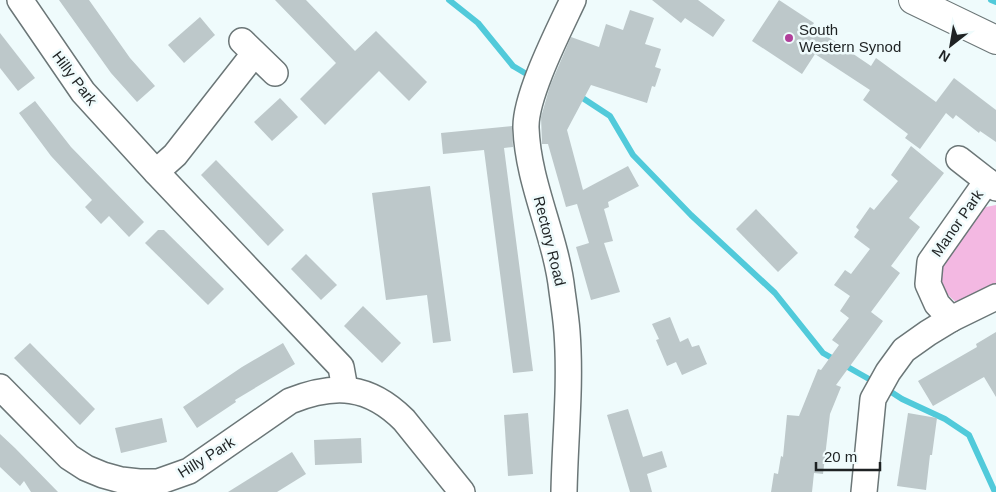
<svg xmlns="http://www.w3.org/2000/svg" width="996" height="492" font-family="Helvetica,sans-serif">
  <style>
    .green { fill: #f3b8e2 }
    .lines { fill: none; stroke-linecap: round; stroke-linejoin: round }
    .stream { stroke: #51cada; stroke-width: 6 }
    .building { fill: #bdc8ca }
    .minor-casing { stroke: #6b7677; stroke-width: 28 }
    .secondary-casing { stroke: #6b7677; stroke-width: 30 }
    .minor { stroke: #fff; stroke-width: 25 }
    .secondary { stroke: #fff; stroke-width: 28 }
    .poi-dot { fill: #b13f9a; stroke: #effbfc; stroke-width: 2 }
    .labels { text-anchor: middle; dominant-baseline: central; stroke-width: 5; stroke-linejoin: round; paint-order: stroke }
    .poi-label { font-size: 15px; fill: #1e2223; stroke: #effbfc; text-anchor: start }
    .street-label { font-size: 15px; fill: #1e2223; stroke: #effbfc }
  </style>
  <rect width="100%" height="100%" fill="#effbfc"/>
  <!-- green -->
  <path class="green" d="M 996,205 L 996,283 L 969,301 L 959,304 C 947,296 936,283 939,268 C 941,261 971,221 977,212 L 986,207 Z"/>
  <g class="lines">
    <!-- stream -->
    <g class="stream">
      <polyline points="449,0 478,23 513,66 530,76"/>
      <polyline points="991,0 996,2"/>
      <polyline points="578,95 610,116 633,155 691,215 775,293 823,353 876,383"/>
      <polyline points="885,388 902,399 945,419 969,435 995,492"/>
    </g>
  </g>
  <!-- building -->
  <g class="building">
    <polygon points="59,0 89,0 130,58 155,86 137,102 111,73"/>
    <polygon points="275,0 306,0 355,51 376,31 427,82 409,101 379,71 325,125 300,99 336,63"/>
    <polygon points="652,0 698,0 725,20 713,37 685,18 681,23"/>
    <polygon points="779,0 814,23 812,26 871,66 876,58 936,102 954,78 996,110 996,142 980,131 979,133 956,115 953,119 946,113 920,149 905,138 908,134 863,100 870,90 815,54 802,74 752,41"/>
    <polygon points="630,10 654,18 645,44 661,49 655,67 661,69 655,87 652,86 647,103 591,85 567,130 583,190 628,166 639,186 608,202 609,207 604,209 613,241 604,243 620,292 591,300 576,247 589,243 577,204 566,207 548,144 542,144 541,117 550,86 571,37 599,47 606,24 623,30"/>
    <polygon points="200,17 215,35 184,63 168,45"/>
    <polygon points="0,33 35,78 18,91 0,68"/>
    <polygon points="280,98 298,117 272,141 254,122"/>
    <polygon points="35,101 71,147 144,222 129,237 109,216 101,224 85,207 92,200 51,156 19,113"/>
    <polygon points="512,126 513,147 504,148 533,371 513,373 484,150 443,154 441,133"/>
    <polygon points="911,146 944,173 909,218 920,227 891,266 900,273 871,312 883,321 836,385 841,387 830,414 823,474 814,473 812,492 771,492 774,473 778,474 781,456 783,457 787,415 799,416 818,369 821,370 839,345 832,340 849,318 840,311 850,296 834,285 845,270 851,274 870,249 854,237 859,230 856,227 870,207 874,210 898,181 891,175"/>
    <polygon points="216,160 284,230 268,246 201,175"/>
    <polygon points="430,186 451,341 433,343 427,295 386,300 372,193"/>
    <polygon points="756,209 798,253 778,272 736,229"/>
    <polygon points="158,230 164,230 224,289 208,305 145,243"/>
    <polygon points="306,254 337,285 321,300 291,269"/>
    <polygon points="363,306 401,343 382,363 344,326"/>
    <polygon points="670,317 680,342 688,338 692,347 699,345 707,364 682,375 676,362 667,366 656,340 659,339 652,324"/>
    <polygon points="996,332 996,397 984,377 933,406 918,381 977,347 976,344"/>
    <polygon points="30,343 95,409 80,425 14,358"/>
    <polygon points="283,343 295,364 235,400 236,402 197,428 183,407 242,367"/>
    <polygon points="628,409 643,457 662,451 667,467 647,474 652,492 630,492 607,415"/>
    <polygon points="528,413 533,474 508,476 504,415"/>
    <polygon points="908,413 937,418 932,455 930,455 926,490 897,486"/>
    <polygon points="162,418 167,442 121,453 115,428"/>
    <polygon points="0,434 15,448 58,492 31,492 24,481 20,486 0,467"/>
    <polygon points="361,438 362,463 315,465 314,440"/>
    <polygon points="292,452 306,474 277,492 228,492"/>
  </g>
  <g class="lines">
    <defs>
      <g id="minor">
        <polyline points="20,0 83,92 156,172 341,367 345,389"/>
        <polyline points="242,41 275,73"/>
        <polyline points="959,159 996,188"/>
        <polyline points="156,172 175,155 254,54"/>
        <polyline points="951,319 937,304 928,284 930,262 987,181"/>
        <path d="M 0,387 L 69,457 L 86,468 L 103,475 L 121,480 L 139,482 L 158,482 L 189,471 L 290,401 C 335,383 369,385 404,420 L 462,492"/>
        <path d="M 564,492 C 565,439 571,385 567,332 C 566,318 564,305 562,291 C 556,236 528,184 526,128 C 525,96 559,30 573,0"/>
        <polyline points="864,492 873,399 888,372 904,350 928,333 951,319 996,297"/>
      </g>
      <polyline id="secondary" points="913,0 996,40"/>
    </defs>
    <!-- minor casing -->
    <use href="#minor" class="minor-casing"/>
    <!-- secondary casing -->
    <use href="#secondary" class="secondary-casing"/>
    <!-- minor -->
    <use href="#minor" class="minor"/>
    <!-- secondary -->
    <use href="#secondary" class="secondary"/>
  </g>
  <!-- markers -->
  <circle class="poi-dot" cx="789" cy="38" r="5"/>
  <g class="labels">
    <!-- poi labels -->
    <g class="poi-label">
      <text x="799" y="29">South<tspan x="799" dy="17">Western Synod</tspan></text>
    </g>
    <!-- street labels -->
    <g class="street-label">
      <text transform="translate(75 78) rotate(53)">Hilly Park</text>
      <text transform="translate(957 223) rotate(-55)">Manor Park</text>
      <text transform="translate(550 241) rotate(76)">Rectory Road</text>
      <text transform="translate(206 457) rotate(-32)">Hilly Park</text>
    </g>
  </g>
  <!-- north arrow -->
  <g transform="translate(951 45) rotate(211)" stroke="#effbfc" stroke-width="4" paint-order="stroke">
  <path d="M0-4L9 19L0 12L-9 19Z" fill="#1e2223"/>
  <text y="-8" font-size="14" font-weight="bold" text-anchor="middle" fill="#1e2223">N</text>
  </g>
  <!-- scale -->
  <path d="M816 462v8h64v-8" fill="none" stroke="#1e2223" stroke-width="2.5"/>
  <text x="824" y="462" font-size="15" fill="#1e2223" stroke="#effbfc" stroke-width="4" paint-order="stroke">20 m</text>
</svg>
